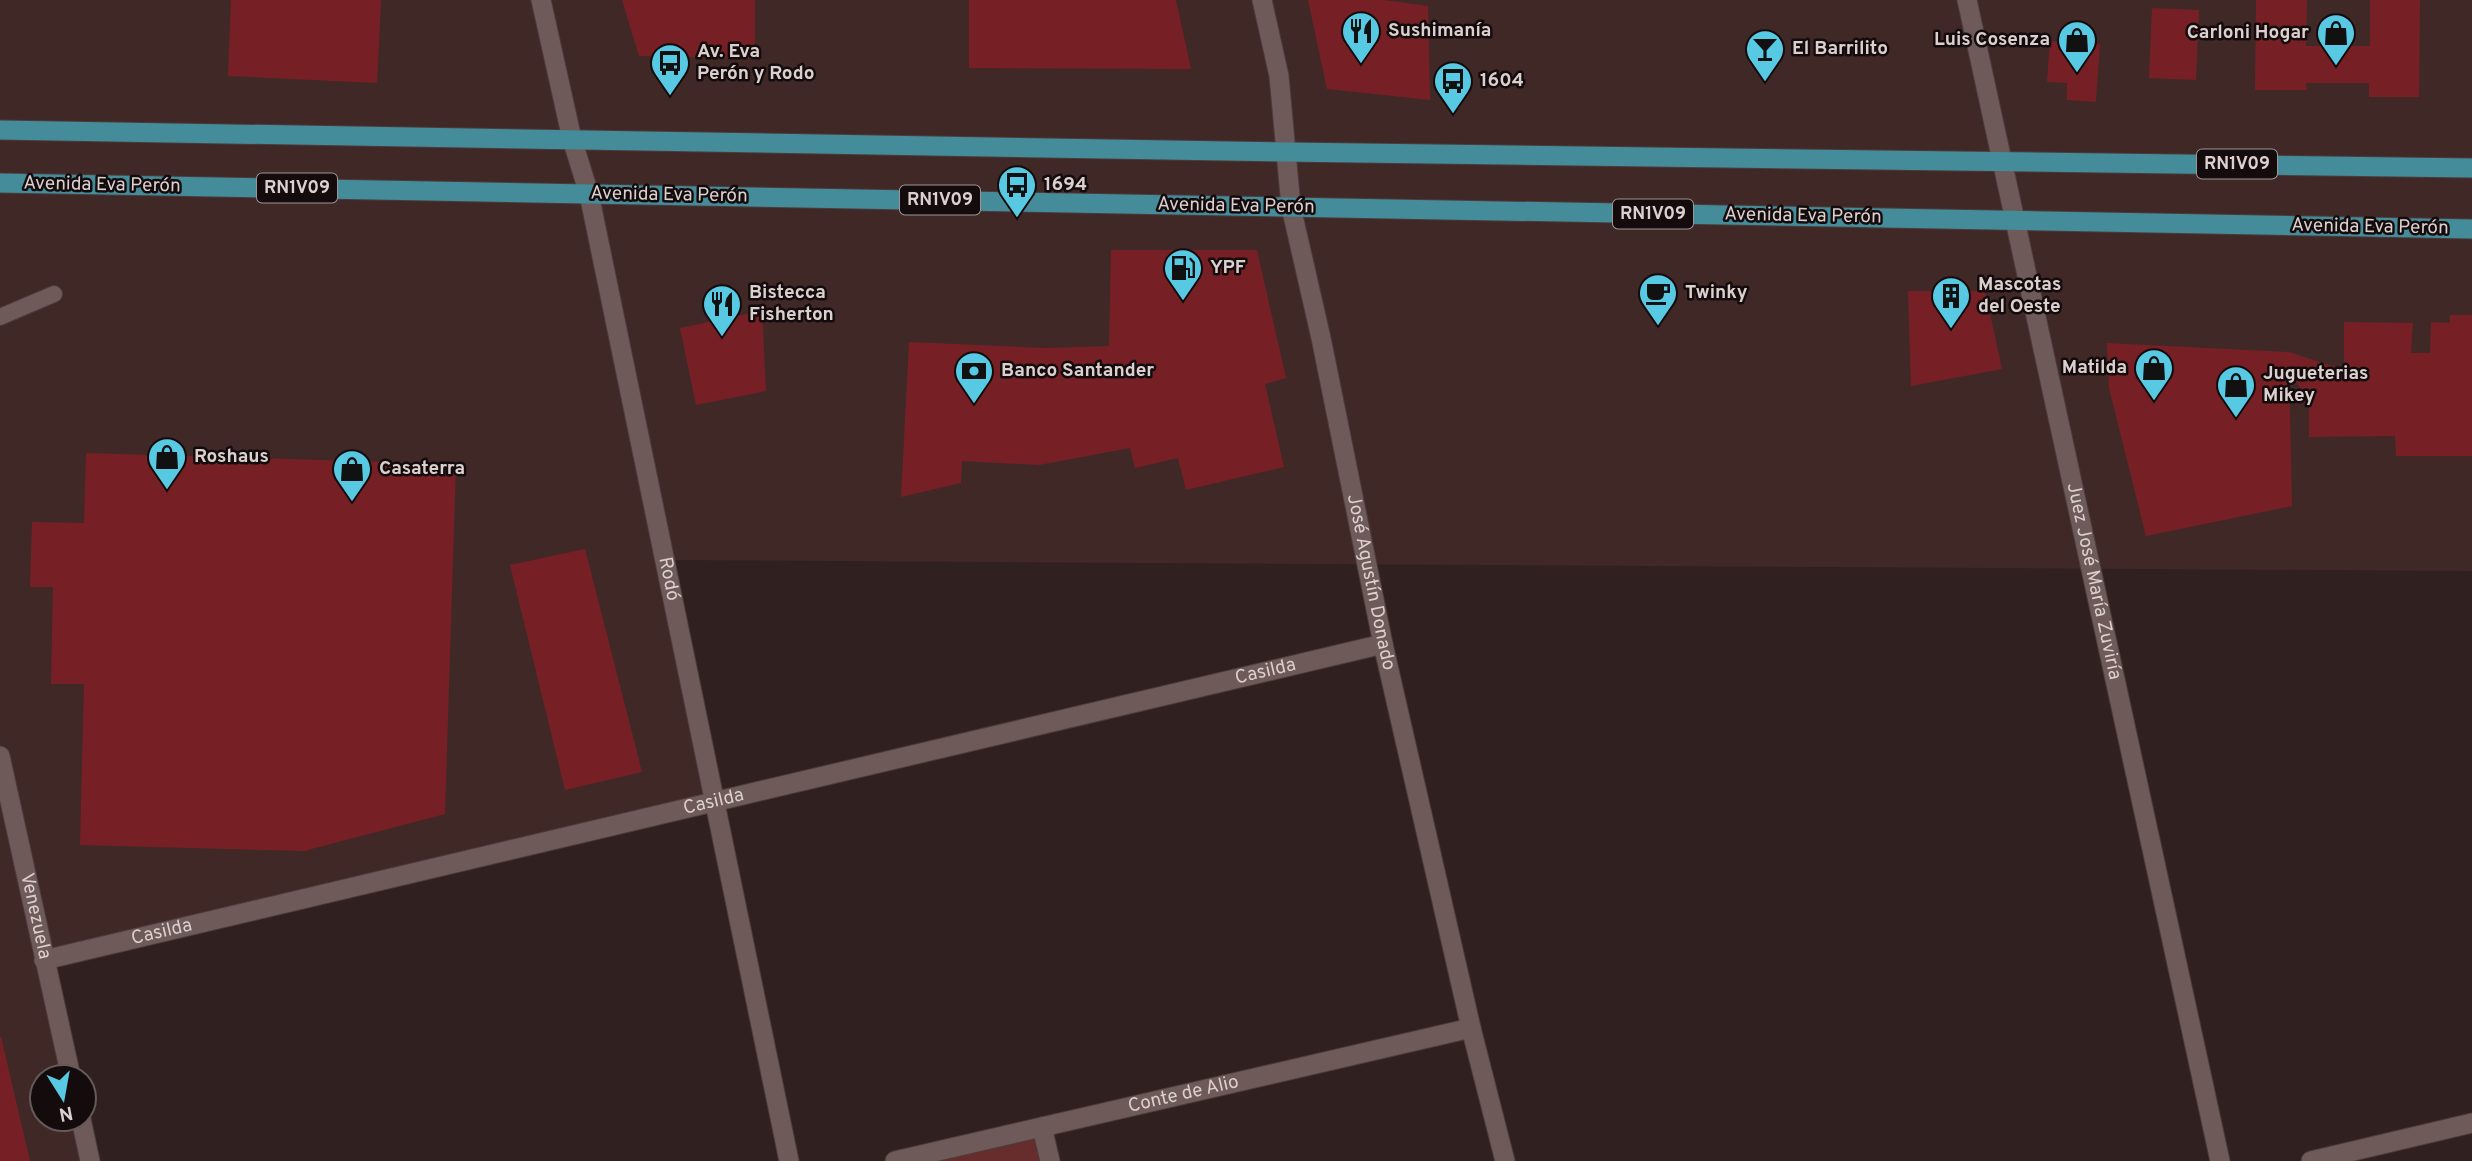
<svg xmlns="http://www.w3.org/2000/svg" width="2472" height="1161" font-family="Overpass,sans-serif">
  <style>
    .built { fill: #402827 }
    .green { fill: #672d2d }
    .building { fill: #762026 }
    .lines { fill: none; stroke-linecap: round; stroke-linejoin: round }
    .service-casing { stroke: #4b3d3c; stroke-width: 18 }
    .minor-casing { stroke: #4b3d3c; stroke-width: 21 }
    .tertiary-casing { stroke: #4b3d3c; stroke-width: 21 }
    .primary-casing { stroke: #4b3d3c; stroke-width: 21 }
    .service { stroke: #6e5a59; stroke-width: 16 }
    .minor { stroke: #6e5a59; stroke-width: 19 }
    .tertiary { stroke: #6e5a59; stroke-width: 19 }
    .primary { stroke: #458c9b; stroke-width: 19 }
    .labels { text-anchor: middle; dominant-baseline: central; stroke-width: 5; stroke-linejoin: round; paint-order: stroke }
    .shield { fill: #140c0c; stroke: #9f9594; stroke-width: 2 }
    .shield-label { font-size: 18px; font-weight: bold; fill: #dbd0cf }
    .poi-label { font-size: 19px; font-weight: bold; fill: #dbd0cf; stroke: #140c0c; text-anchor: start }
    .street-label { font-size: 19px; fill: #dbd0cf; stroke: #140c0c }
  </style>
  <rect width="100%" height="100%" fill="#312020"/>
  <!-- built -->
  <polygon class="built" points="0,0 2472,0 2472,571 664,560 713,804 45,960 71,1077 42,1077 42,1119 81,1119 90,1161 0,1161"/>
  <!-- green -->
  <polygon class="green" points="1042,1127 1050,1161 895,1161"/>
  <!-- building -->
  <g class="building">
    <polygon points="231,0 381,0 377,83 228,76"/>
    <polygon points="622,0 755,0 755,59 639,56"/>
    <polygon points="969,0 1176,0 1191,69 969,68"/>
    <polygon points="1308,0 1384,0 1428,6 1430,100 1327,89"/>
    <polygon points="2256,0 2307,0 2306,46 2370,46 2370,0 2420,0 2419,97 2369,97 2369,83 2306,83 2307,90 2255,90"/>
    <polygon points="2152,8 2199,10 2196,80 2149,78"/>
    <polygon points="2050,41 2100,44 2096,102 2067,100 2067,83 2047,82"/>
    <polygon points="1111,250 1257,250 1286,378 1265,384 1284,467 1186,490 1178,458 1135,468 1130,448 1039,465 962,461 961,483 901,497 909,342 1045,348 1109,346"/>
    <polygon points="1908,291 1985,291 2002,369 1911,386"/>
    <polygon points="762,311 766,391 696,405 680,328"/>
    <polygon points="2450,315 2472,315 2472,456 2396,456 2395,436 2309,437 2309,403 2289,369 2292,506 2146,536 2109,388 2107,343 2289,352 2344,370 2344,322 2413,323 2411,353 2430,353 2431,322 2450,323"/>
    <polygon points="86,453 456,464 445,814 304,851 80,845 84,684 51,684 53,587 30,587 32,522 84,523"/>
    <polygon points="585,549 642,772 565,790 510,565"/>
    <polygon points="0,1037 1,1037 30,1161 0,1161"/>
  </g>
  <g class="lines">
    <defs>
      <polyline id="service" points="0,317 54,294"/>
      <g id="minor">
        <path id="s1" d="M 541,0 L 572,139 L 589,194 L 789,1161"/>
        <polyline points="1262,0 1279,76 1286,152"/>
        <path id="s2" d="M 1967,0 L 2220,1161"/>
        <path id="s3" d="M 0,756 L 71,1077"/>
        <path id="s4" d="M 44,960 L 1383,644"/>
        <polyline points="81,1119 90,1161"/>
        <polyline points="1042,1127 1050,1161"/>
        <path id="s5" d="M 895,1161 L 1471,1028"/>
        <polyline points="2311,1161 2472,1123"/>
      </g>
      <g id="tertiary">
        <path id="s6" d="M 1286,152 L 1291,207 L 1321,338 L 1383,644 L 1471,1028 L 1505,1161"/>
      </g>
      <g id="primary">
        <polyline points="0,130 1286,152 2472,168"/>
        <polyline points="0,183 2472,229"/>
      </g>
    </defs>
    <!-- service casing -->
    <use href="#service" class="service-casing"/>
    <!-- minor casing -->
    <use href="#minor" class="minor-casing"/>
    <!-- tertiary casing -->
    <use href="#tertiary" class="tertiary-casing"/>
    <!-- primary casing -->
    <use href="#primary" class="primary-casing"/>
    <!-- service -->
    <use href="#service" class="service"/>
    <!-- minor -->
    <use href="#minor" class="minor"/>
    <!-- tertiary -->
    <use href="#tertiary" class="tertiary"/>
    <!-- primary -->
    <use href="#primary" class="primary"/>
  </g>
  <!-- icons -->
  <defs>
    <symbol id="restaurant-pin" viewBox="-11 -11 22 30"><path d="M0 17L-7.5 6A9.5 9.5 0 1 1 7.5 6Z" fill="#58c9e3" stroke="#140c0c"/><path d="M-5-6h1v4h1v-4h1v4h1v-4h1v5L-1.5 .5V6h-2V.5L-5-1ZM5-6V6H3V1.5H1.5Q1.5-4 5-6Z" fill="#111"/></symbol>
    <symbol id="shop-pin" viewBox="-11 -11 22 30"><path d="M0 17L-7.5 6A9.5 9.5 0 1 1 7.5 6Z" fill="#58c9e3" stroke="#140c0c"/><path d="M-5-2.5h2.3a2.7 3.5 0 0 1 5.4 0H5L5.5 6h-11ZM-1.5-2.5h3a1.5 2.3 0 0 0-3 0Z" fill="#111"/></symbol>
    <symbol id="bar-pin" viewBox="-11 -11 22 30"><path d="M0 17L-7.5 6A9.5 9.5 0 1 1 7.5 6Z" fill="#58c9e3" stroke="#140c0c"/><path d="M-6-5H6L.8 .8V4.5H3.5V6h-7V4.5H-.8V.8Z" fill="#111"/></symbol>
    <symbol id="bus-pin" viewBox="-11 -11 22 30"><path d="M0 17L-7.5 6A9.5 9.5 0 1 1 7.5 6Z" fill="#58c9e3" stroke="#140c0c"/><path d="M-5-6H5V4H4V6H2V4H-2V6H-4V4H-5ZM-3.5-4V0h7V-4ZM-3.5 1.2v1.5H-2V1.2ZM2 1.2v1.5H3.5V1.2Z" fill="#111"/></symbol>
    <symbol id="fuel-pin" viewBox="-11 -11 22 30"><path d="M0 17L-7.5 6A9.5 9.5 0 1 1 7.5 6Z" fill="#58c9e3" stroke="#140c0c"/><path d="M-5.5-6h7V0h2V4h1.3V-2.5L3-4.5l.8-.8L6-3V5H2.5V1h-1V6h-7ZM-4.2-4.7v3.2H.2V-4.7Z" fill="#111"/></symbol>
    <symbol id="cafe-pin" viewBox="-11 -11 22 30"><path d="M0 17L-7.5 6A9.5 9.5 0 1 1 7.5 6Z" fill="#58c9e3" stroke="#140c0c"/><path d="M-5.5-4.5H6V0H3Q3 3.5 0 3.5H-2.5Q-5.5 3.5-5.5 0ZM3-3.2v2h1.7v-2ZM-6 4.5H4V6H-6Z" fill="#111"/></symbol>
    <symbol id="building-pin" viewBox="-11 -11 22 30"><path d="M0 17L-7.5 6A9.5 9.5 0 1 1 7.5 6Z" fill="#58c9e3" stroke="#140c0c"/><path d="M-4-6H4V6H1V3H-1V6H-4ZM-2.5-4.3h1.7v1.8h-1.7ZM.8-4.3h1.7v1.8H.8ZM-2.5-1h1.7V.8h-1.7ZM.8-1h1.7V.8H.8Z" fill="#111"/></symbol>
    <symbol id="bank-pin" viewBox="-11 -11 22 30"><path d="M0 17L-7.5 6A9.5 9.5 0 1 1 7.5 6Z" fill="#58c9e3" stroke="#140c0c"/><path d="M-6-4H6V4H-6ZM0-2.3a2.3 2.3 0 1 0 0 4.6a2.3 2.3 0 1 0 0-4.6Z" fill="#111"/></symbol>
  </defs>
  <g fill-rule="evenodd">
    <use href="#restaurant-pin" x="1339" y="9" width="44" height="60"/>
    <use href="#shop-pin" x="2314" y="11" width="44" height="60"/>
    <use href="#shop-pin" x="2055" y="18" width="44" height="60"/>
    <use href="#bar-pin" x="1743" y="27" width="44" height="60"/>
    <use href="#bus-pin" x="648" y="41" width="44" height="60"/>
    <use href="#bus-pin" x="1431" y="59" width="44" height="60"/>
    <use href="#bus-pin" x="995" y="163" width="44" height="60"/>
    <use href="#fuel-pin" x="1161" y="246" width="44" height="60"/>
    <use href="#cafe-pin" x="1636" y="271" width="44" height="60"/>
    <use href="#building-pin" x="1929" y="274" width="44" height="60"/>
    <use href="#restaurant-pin" x="700" y="282" width="44" height="60"/>
    <use href="#shop-pin" x="2132" y="346" width="44" height="60"/>
    <use href="#bank-pin" x="952" y="349" width="44" height="60"/>
    <use href="#shop-pin" x="2214" y="363" width="44" height="60"/>
    <use href="#shop-pin" x="145" y="435" width="44" height="60"/>
    <use href="#shop-pin" x="330" y="447" width="44" height="60"/>
  </g>
  <g class="labels">
    <!-- shield labels -->
    <g class="shield">
      <rect x="2197" y="149.5" width="80" height="29" rx="5"/>
      <rect x="257" y="173.5" width="80" height="29" rx="5"/>
      <rect x="900" y="185.5" width="80" height="29" rx="5"/>
      <rect x="1613" y="199.5" width="80" height="29" rx="5"/>
    </g>
    <g class="shield-label">
      <text x="2237" y="164">RN1V09</text>
      <text x="297" y="188">RN1V09</text>
      <text x="940" y="200">RN1V09</text>
      <text x="1653" y="214">RN1V09</text>
    </g>
    <!-- poi labels -->
    <g class="poi-label">
      <text x="1388" y="31">Sushimanía</text>
      <text x="2309" y="33" text-anchor="end">Carloni Hogar</text>
      <text x="2050" y="40" text-anchor="end">Luis Cosenza</text>
      <text x="1792" y="49">El Barrilito</text>
      <text x="697" y="52">Av. Eva<tspan x="697" dy="22">Perón y Rodo</tspan></text>
      <text x="1480" y="81">1604</text>
      <text x="1044" y="185">1694</text>
      <text x="1210" y="268">YPF</text>
      <text x="1978" y="285">Mascotas<tspan x="1978" dy="22">del Oeste</tspan></text>
      <text x="749" y="293">Bistecca<tspan x="749" dy="22">Fisherton</tspan></text>
      <text x="1685" y="293">Twinky</text>
      <text x="2127" y="368" text-anchor="end">Matilda</text>
      <text x="1001" y="371">Banco Santander</text>
      <text x="2263" y="374">Jugueterias<tspan x="2263" dy="22">Mikey</tspan></text>
      <text x="194" y="457">Roshaus</text>
      <text x="379" y="469">Casaterra</text>
    </g>
    <!-- street labels -->
    <g class="street-label">
      <text transform="translate(102 185) rotate(1)">Avenida Eva Perón</text>
      <text transform="translate(669 195) rotate(1)">Avenida Eva Perón</text>
      <text transform="translate(1236 206) rotate(1)">Avenida Eva Perón</text>
      <text transform="translate(1803 216) rotate(1)">Avenida Eva Perón</text>
      <text transform="translate(2370 227) rotate(1)">Avenida Eva Perón</text>
      <text stroke="none"><textPath href="#s1" startOffset="593">Rodó</textPath></text>
      <text stroke="none"><textPath href="#s2" startOffset="595">Juez José María Zuviría</textPath></text>
      <text stroke="none"><textPath href="#s6" startOffset="439">José Agustín Donado</textPath></text>
      <text stroke="none"><textPath href="#s4" startOffset="1255">Casilda</textPath></text>
      <text stroke="none"><textPath href="#s4" startOffset="688">Casilda</textPath></text>
      <text stroke="none"><textPath href="#s3" startOffset="164">Venezuela</textPath></text>
      <text stroke="none"><textPath href="#s4" startOffset="121">Casilda</textPath></text>
      <text stroke="none"><textPath href="#s5" startOffset="296">Conte de Alio</textPath></text>
    </g>
  </g>
  <!-- north arrow -->
  <g transform="translate(63 1098) rotate(169)"><circle r="33" fill="#140c0c" stroke="#645a5a" stroke-width="2"/>
  <path d="M0-5L12 26L0 18L-12 26Z" fill="#58c9e3"/>
  <text y="-10" font-size="19" font-weight="bold" text-anchor="middle" fill="#dbd0cf">N</text>
  </g>
</svg>
